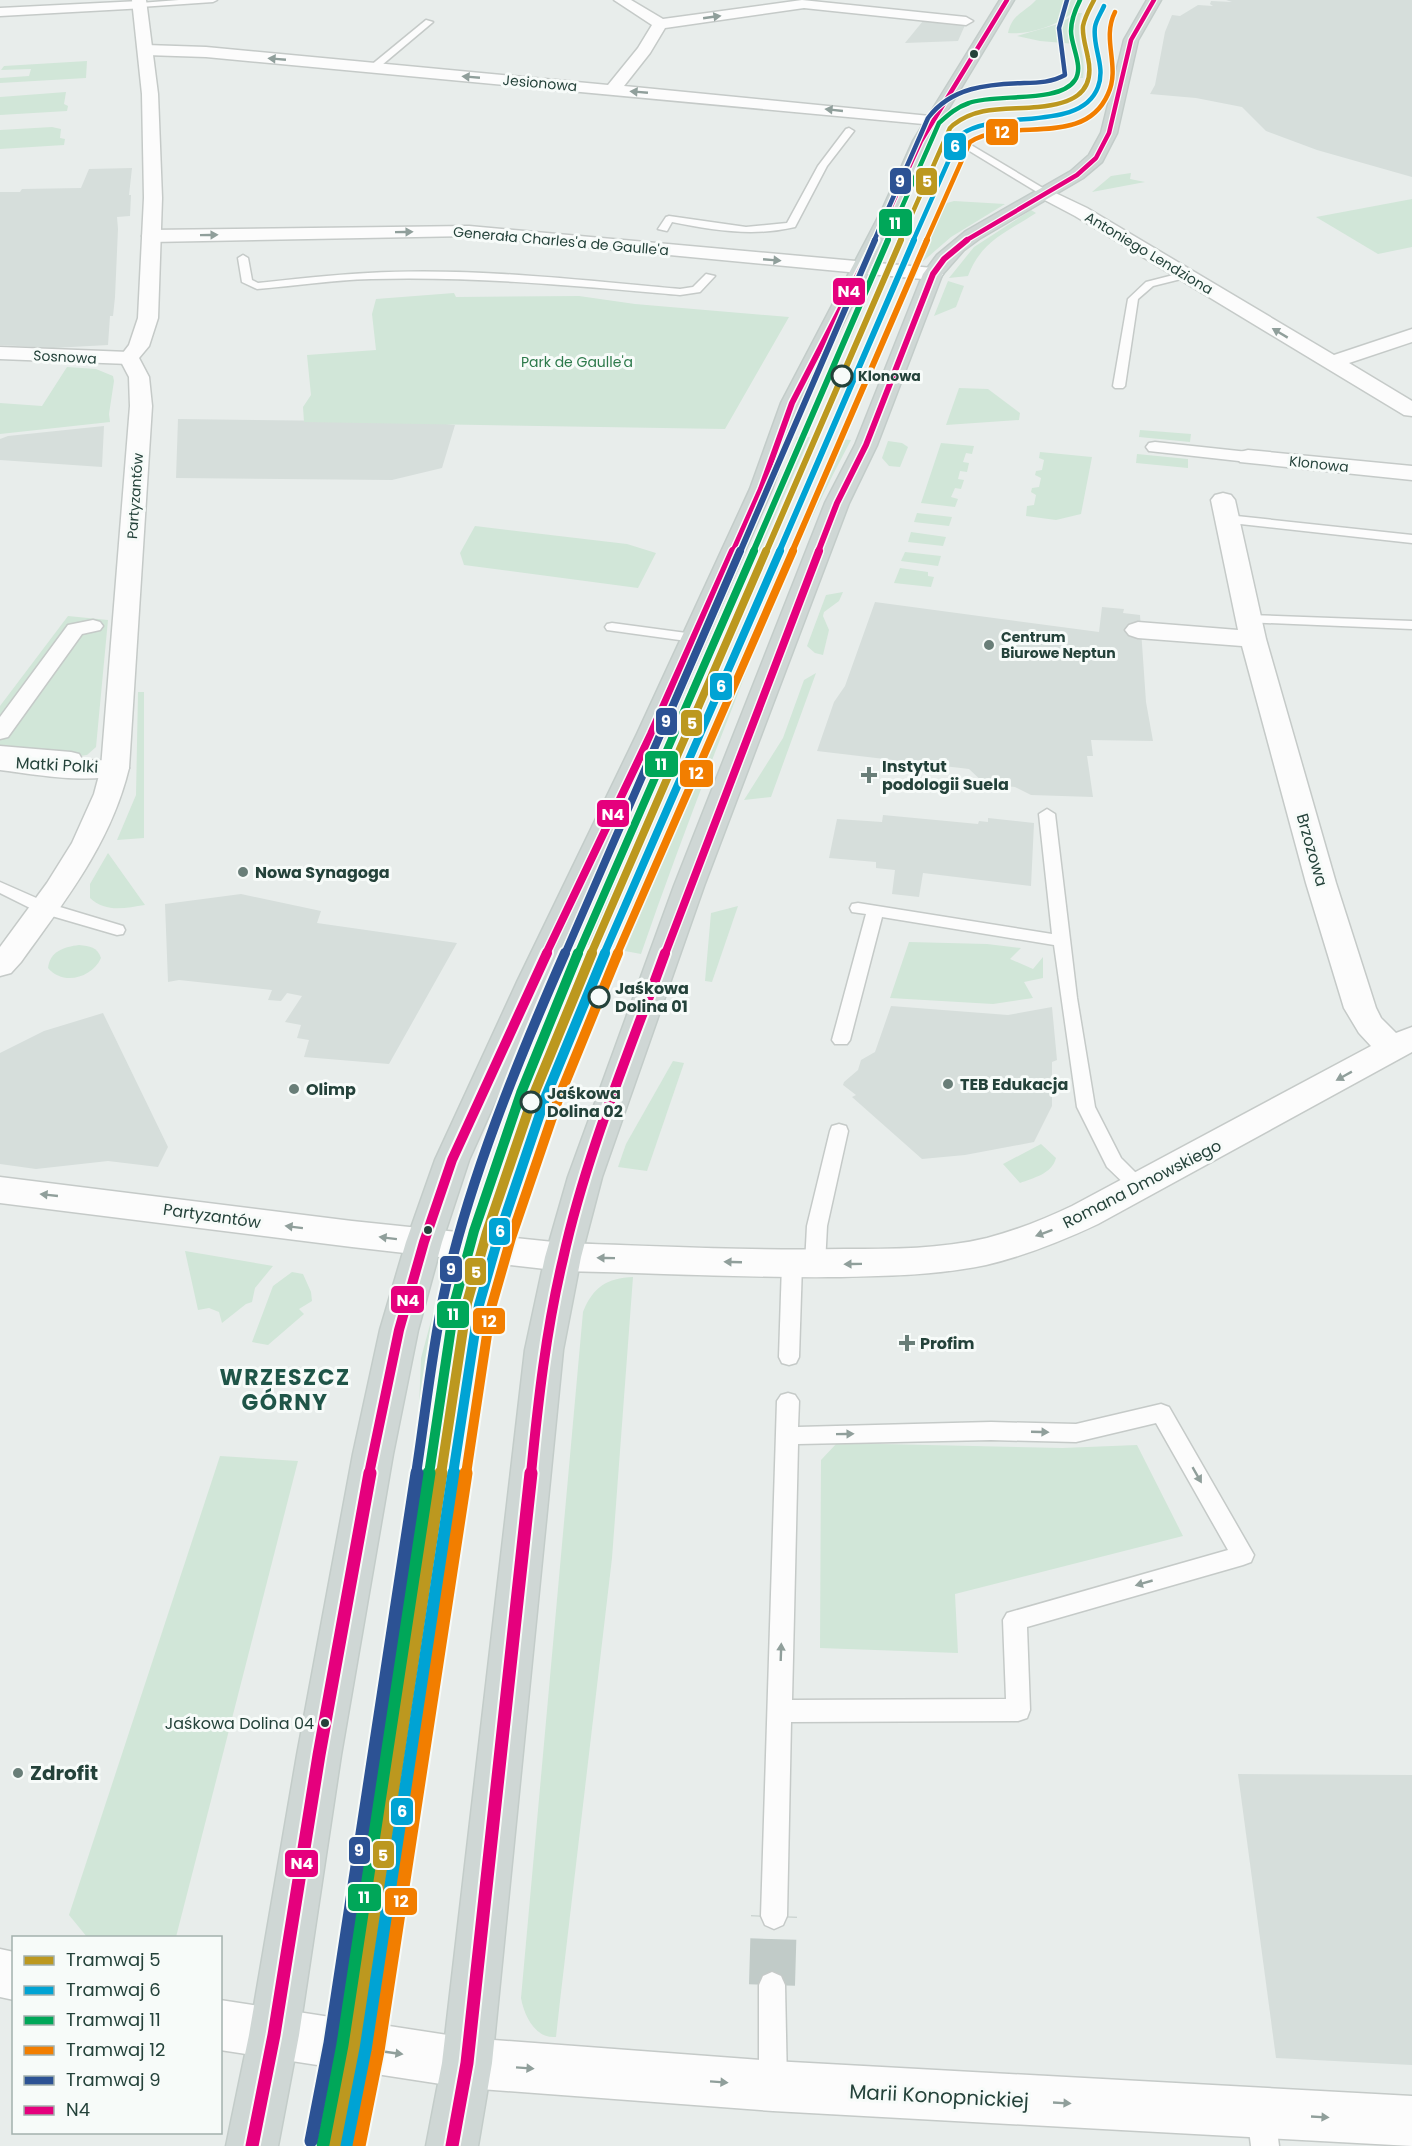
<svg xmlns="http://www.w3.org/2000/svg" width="1412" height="2146" font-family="Poppins,sans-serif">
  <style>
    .built { fill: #d6dedb }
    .green { fill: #d1e6d8 }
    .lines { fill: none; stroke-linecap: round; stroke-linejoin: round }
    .minor-tunnel { stroke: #c1cbc8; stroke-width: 46; stroke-dasharray: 46 22; stroke-linecap: butt }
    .service-casing { stroke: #c5cac8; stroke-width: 3 }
    .pedestrian-casing { stroke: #c5cac8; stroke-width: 3 }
    .minor-casing { stroke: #c5cac8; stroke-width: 3 }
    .tertiary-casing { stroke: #c5cac8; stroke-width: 3 }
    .primary-casing { stroke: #c3ccc9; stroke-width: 3 }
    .service { fill: #fcfcfc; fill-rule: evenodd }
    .pedestrian { fill: #fcfcfc; fill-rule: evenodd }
    .minor { fill: #fcfcfc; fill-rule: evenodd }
    .tertiary { fill: #fcfcfc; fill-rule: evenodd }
    .primary { fill: #cfd7d5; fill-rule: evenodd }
    .bus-1-far4-casing { stroke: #f7fbf9; stroke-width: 7 }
    .bus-1-far3-casing { stroke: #f7fbf9; stroke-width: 9 }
    .bus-1-far2-casing { stroke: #f7fbf9; stroke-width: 11 }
    .bus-1-far1-casing { stroke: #f7fbf9; stroke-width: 14 }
    .bus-1-casing { stroke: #f7fbf9; stroke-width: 17 }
    .bus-1-far4 { stroke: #e5007d; stroke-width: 4.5 }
    .bus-1-far3 { stroke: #e5007d; stroke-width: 6 }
    .bus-1-far2 { stroke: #e5007d; stroke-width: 8 }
    .bus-1-far1 { stroke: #e5007d; stroke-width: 10 }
    .bus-1 { stroke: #e5007d; stroke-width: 13 }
    .tram-1-far4-casing { stroke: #f7fbf9; stroke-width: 7 }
    .tram-1-far3-casing { stroke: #f7fbf9; stroke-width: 9 }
    .tram-1-far2-casing { stroke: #f7fbf9; stroke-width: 11 }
    .tram-1-far1-casing { stroke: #f7fbf9; stroke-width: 14 }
    .tram-1-casing { stroke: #f7fbf9; stroke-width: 17 }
    .tram-2-far4-casing { stroke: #f7fbf9; stroke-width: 7 }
    .tram-2-far3-casing { stroke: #f7fbf9; stroke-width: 9 }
    .tram-2-far2-casing { stroke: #f7fbf9; stroke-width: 11 }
    .tram-2-far1-casing { stroke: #f7fbf9; stroke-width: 14 }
    .tram-2-casing { stroke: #f7fbf9; stroke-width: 17 }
    .tram-3-far4-casing { stroke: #f7fbf9; stroke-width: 7 }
    .tram-3-far3-casing { stroke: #f7fbf9; stroke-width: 9 }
    .tram-3-far2-casing { stroke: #f7fbf9; stroke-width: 11 }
    .tram-3-far1-casing { stroke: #f7fbf9; stroke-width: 14 }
    .tram-3-casing { stroke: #f7fbf9; stroke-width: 17 }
    .tram-4-far4-casing { stroke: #f7fbf9; stroke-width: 7 }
    .tram-4-far3-casing { stroke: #f7fbf9; stroke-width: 9 }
    .tram-4-far2-casing { stroke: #f7fbf9; stroke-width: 11 }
    .tram-4-far1-casing { stroke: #f7fbf9; stroke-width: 14 }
    .tram-4-casing { stroke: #f7fbf9; stroke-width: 17 }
    .tram-5-far4-casing { stroke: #f7fbf9; stroke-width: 7 }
    .tram-5-far3-casing { stroke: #f7fbf9; stroke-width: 9 }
    .tram-5-far2-casing { stroke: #f7fbf9; stroke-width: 11 }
    .tram-5-far1-casing { stroke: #f7fbf9; stroke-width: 14 }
    .tram-5-casing { stroke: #f7fbf9; stroke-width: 17 }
    .tram-1-far4 { stroke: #bc981f; stroke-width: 4.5 }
    .tram-1-far3 { stroke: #bc981f; stroke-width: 6 }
    .tram-1-far2 { stroke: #bc981f; stroke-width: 8 }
    .tram-1-far1 { stroke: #bc981f; stroke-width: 10 }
    .tram-1 { stroke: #bc981f; stroke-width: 13 }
    .tram-2-far4 { stroke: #00a3d4; stroke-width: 4.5 }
    .tram-2-far3 { stroke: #00a3d4; stroke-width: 6 }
    .tram-2-far2 { stroke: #00a3d4; stroke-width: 8 }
    .tram-2-far1 { stroke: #00a3d4; stroke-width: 10 }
    .tram-2 { stroke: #00a3d4; stroke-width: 13 }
    .tram-3-far4 { stroke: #00a759; stroke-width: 4.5 }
    .tram-3-far3 { stroke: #00a759; stroke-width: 6 }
    .tram-3-far2 { stroke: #00a759; stroke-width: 8 }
    .tram-3-far1 { stroke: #00a759; stroke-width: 10 }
    .tram-3 { stroke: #00a759; stroke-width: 13 }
    .tram-4-far4 { stroke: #f27e00; stroke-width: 4.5 }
    .tram-4-far3 { stroke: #f27e00; stroke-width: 6 }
    .tram-4-far2 { stroke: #f27e00; stroke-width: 8 }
    .tram-4-far1 { stroke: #f27e00; stroke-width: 10 }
    .tram-4 { stroke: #f27e00; stroke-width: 13 }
    .tram-5-far4 { stroke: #2c5294; stroke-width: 4.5 }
    .tram-5-far3 { stroke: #2c5294; stroke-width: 6 }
    .tram-5-far2 { stroke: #2c5294; stroke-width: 8 }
    .tram-5-far1 { stroke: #2c5294; stroke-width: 10 }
    .tram-5 { stroke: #2c5294; stroke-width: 13 }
    .oneway { fill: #909f9b }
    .bus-dot { fill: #24423a; stroke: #f7fbf9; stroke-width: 2 }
    .stop-dot { fill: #f7fbf9; stroke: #24423a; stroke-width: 3 }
    .poi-dot { fill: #697e78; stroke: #f7fbf9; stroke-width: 2 }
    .labels { text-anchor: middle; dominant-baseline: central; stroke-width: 6; stroke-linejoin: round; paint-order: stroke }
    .far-street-label { font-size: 14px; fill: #24423a; stroke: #f7fbf9 }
    .far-park-label { font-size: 14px; fill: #2d7a4b; stroke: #f7fbf9 }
    .far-stop-label { font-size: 14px; font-weight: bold; fill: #24423a; stroke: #f7fbf9; text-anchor: start }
    .far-poi-label { font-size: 14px; font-weight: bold; fill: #24423a; stroke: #f7fbf9; text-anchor: start }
    .street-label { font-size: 16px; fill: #24423a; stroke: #f7fbf9 }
    .poi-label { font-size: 16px; font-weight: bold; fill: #24423a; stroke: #f7fbf9; text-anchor: start }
    .stop-label { font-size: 16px; font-weight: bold; fill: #24423a; stroke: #f7fbf9; text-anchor: start }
    .near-bus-label { font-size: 16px; fill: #24423a; stroke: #f7fbf9; text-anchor: end }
    .near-poi-label { font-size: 20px; font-weight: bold; fill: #24423a; stroke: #f7fbf9; text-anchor: start }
    .near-street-label { font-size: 20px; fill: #24423a; stroke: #f7fbf9 }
    .district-label { font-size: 22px; font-weight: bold; letter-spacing: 1.5px; fill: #1f5548; stroke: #f7fbf9 }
    .line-badge { stroke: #f7fbf9; stroke-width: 2 }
    .badge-label { font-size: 16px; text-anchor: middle; font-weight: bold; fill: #fff }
  </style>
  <rect width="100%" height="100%" fill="#e8edeb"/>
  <!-- built -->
  <g class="built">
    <polygon points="1226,0 1412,0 1412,177 1317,150 1266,131 1242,107 1196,98 1150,94 1155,85 1165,32 1172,15 1180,16 1198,5 1213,6 1210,4 1211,1 1232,2"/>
    <polygon points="923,21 965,25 958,41 905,43"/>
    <polygon points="132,168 129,195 131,195 130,216 117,217 118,229 115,297 113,316 110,316 108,345 53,348 0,345 0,192 20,192 22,189 81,188 89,169"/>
    <polygon points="178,419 430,422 455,425 442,468 392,480 176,478"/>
    <polygon points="104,426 102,467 0,460 0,439 8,436"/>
    <polygon points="875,602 1099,632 1102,607 1124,609 1123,613 1140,615 1146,702 1153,741 1091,740 1093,756 1087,756 1093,797 1031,795 1015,787 985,784 969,769 817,751 834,702 845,686"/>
    <polygon points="883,815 978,824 979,821 988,822 988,818 1034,823 1031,886 923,873 919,897 892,894 895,870 876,868 876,862 829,858 837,819 882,822"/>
    <polygon points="241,894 321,911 317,923 457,943 389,1064 304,1057 309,1040 297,1038 301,1025 285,1022 302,996 287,993 281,1001 268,1000 272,990 179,980 168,982 165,904"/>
    <polygon points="891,1006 1008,1015 1052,1007 1057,1060 1052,1062 1052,1106 1034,1142 965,1155 922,1159 852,1097 856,1095 843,1085 844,1082 858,1070 861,1060 875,1052"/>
    <polygon points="103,1013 168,1147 158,1167 108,1161 36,1169 0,1164 0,1053 44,1031"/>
    <polygon points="1238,1774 1412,1775 1412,2065 1276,2058"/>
  </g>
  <!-- green -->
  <g class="green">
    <path d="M 1036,0 L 1078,0 C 1075,5 1073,13 1068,16 C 1053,27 1026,35 1008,33 C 1012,14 1024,13 1036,0 Z"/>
    <path d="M 1078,13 L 1082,13 C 1073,36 1087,55 1083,78 L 1080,78 L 1075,44 L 1040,41 L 1017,36 L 1058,24 Z"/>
    <polygon points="87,61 86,78 0,83 0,78 29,76 31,69 1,70 4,66"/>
    <polygon points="66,92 64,104 68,106 67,111 0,115 0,97"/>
    <polygon points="52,127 61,129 60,138 65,139 64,145 0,149 0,130"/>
    <polygon points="1131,173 1130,179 1145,182 1092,192 1111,176"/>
    <polygon points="1412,199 1412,247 1378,254 1316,217"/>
    <polygon points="954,201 1005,204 951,237 921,263 916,264 940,205"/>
    <path d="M 1031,210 L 1036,213 C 1007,232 981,241 968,276 L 949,278 L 974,247 Z"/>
    <polygon points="878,275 851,338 842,337 870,276"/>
    <polygon points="948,281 964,286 956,307 934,316"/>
    <polygon points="454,293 456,297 579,296 635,304 789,317 725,429 304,422 303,407 311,395 307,355 376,350 372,314 376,299"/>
    <polygon points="67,367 96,369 113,376 114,381 109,414 110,422 0,434 0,403 42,406"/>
    <polygon points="959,388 988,389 1020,413 1019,420 946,425"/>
    <polygon points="1140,430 1191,434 1190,442 1139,437"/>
    <path d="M 797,437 L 810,437 L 645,810 L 590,945 L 578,944 C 658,777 728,607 797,437 Z"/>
    <path d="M 836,439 L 851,440 C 805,526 768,615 733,706 C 701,788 670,870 641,954 L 625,951 Z"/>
    <polygon points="888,441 902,443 908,447 900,467 889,466 882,458"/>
    <polygon points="941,443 974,446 972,454 966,453 963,462 969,463 967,472 960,471 958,479 964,480 961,489 955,488 951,497 958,499 955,507 921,503"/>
    <polygon points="1040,452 1092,457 1081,514 1056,520 1026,516 1027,506 1034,505 1036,495 1031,492 1032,488 1039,487 1041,478 1035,475 1036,471 1042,470 1044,460 1039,458"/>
    <polygon points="1137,454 1188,459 1188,468 1136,463"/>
    <polygon points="917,513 952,517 949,526 914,522"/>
    <polygon points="475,526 627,544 656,553 638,588 464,565 460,553"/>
    <polygon points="911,532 946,537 943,546 908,542"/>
    <polygon points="905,552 941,556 938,566 901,561"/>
    <polygon points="900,568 928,572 928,576 934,577 931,587 894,583"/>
    <polygon points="843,592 839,601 824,612 823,616 829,630 823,655 815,653 807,646 826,595"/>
    <polygon points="68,616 108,620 96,747 87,755 73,757 0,750 0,706"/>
    <polygon points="816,673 771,797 744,800 783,738 804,680"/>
    <polygon points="138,692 144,692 144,838 117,840 136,795"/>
    <path d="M 108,853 L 145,905 C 125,908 106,913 90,898 L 90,884 Z"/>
    <polygon points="738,906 712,982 705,981 711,913"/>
    <polygon points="909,942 987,944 1021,948 1010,959 1033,969 1043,957 1043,978 1024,982 1033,998 993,1004 890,998"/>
    <path d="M 79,945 C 90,946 97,947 101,958 C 92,978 63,986 48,968 C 50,951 64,947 79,945 Z"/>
    <polygon points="673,1061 684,1063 647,1171 618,1167 626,1144"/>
    <path d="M 1041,1144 L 1056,1158 C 1052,1174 1033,1178 1020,1183 L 1003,1164 Z"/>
    <polygon points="185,1251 273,1266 255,1288 252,1302 246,1304 222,1323 219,1312 209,1308 198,1310"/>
    <polygon points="292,1272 303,1274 311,1292 312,1301 299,1309 304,1314 268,1345 252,1342 273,1286"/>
    <path d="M 633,1277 L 612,1558 L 560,2001 L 556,2037 C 535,2039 524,2015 521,1998 L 583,1312 C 593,1287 607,1278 633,1277 Z"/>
    <path d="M 462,1283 L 443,1375 L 423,1507 L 415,1507 L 421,1358 L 437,1299 C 443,1288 450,1284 462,1283 Z"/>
    <polygon points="837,1443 1062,1448 1137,1445 1183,1536 955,1594 958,1653 820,1648 821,1460"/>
    <polygon points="220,1456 298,1461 176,1937 87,1937 69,1915"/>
  </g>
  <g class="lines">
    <!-- minor-tunnel -->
    <polyline class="minor-tunnel" points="772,1985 774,1916"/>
    <defs>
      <g id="service">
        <polygon points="179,0 217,0 213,2 140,7 136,5 140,3"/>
        <polygon points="426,20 433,22 376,70 370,70 370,66"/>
        <path d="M 849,128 L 854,131 L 827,166 L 795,227 C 753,237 713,230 672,222 L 667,231 L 658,229 L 666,217 L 669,216 L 746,227 L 787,223 L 818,166 L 846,129 Z"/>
        <polygon points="966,142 1048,191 1050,193 1042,195 963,147 961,145"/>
        <path d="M 243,255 L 248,258 L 252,280 L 258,283 C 295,279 331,275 368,273 C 472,267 577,280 680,289 L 693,287 L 706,274 L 715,276 L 700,292 L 680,295 C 577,286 474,276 371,279 C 333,280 295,286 257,289 L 242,282 L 238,258 Z"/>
        <polygon points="1185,272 1190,275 1189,277 1153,286 1138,299 1125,386 1123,388 1115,388 1113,386 1128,299 1146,282"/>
        <polygon points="1227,515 1412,535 1412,543 1222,522 1221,519"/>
        <polygon points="1249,615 1412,621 1412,629 1244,622 1242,619"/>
        <polygon points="612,623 694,634 701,638 694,642 607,630 605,627 607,624"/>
        <polygon points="1047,809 1055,814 1077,998 1095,1107 1121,1158 1150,1187 1147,1192 1140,1194 1133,1192 1107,1167 1077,1107 1054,945 882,917 850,1040 847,1044 835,1044 832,1040 866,914 852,912 850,908 852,904 858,903 1052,934 1039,814"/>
        <polygon points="0,882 50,904 123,926 125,930 123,934 117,935 38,912 0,893"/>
        <polygon points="839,1124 846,1126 848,1131 827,1226 825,1264 822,1269 815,1271 808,1269 805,1264 807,1226 830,1131 832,1126"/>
        <polygon points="792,1257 799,1259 802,1264 799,1357 796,1363 789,1365 782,1363 779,1357 782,1264 785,1259"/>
        <path d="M 788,1393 L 795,1395 L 799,1401 L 798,1427 L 991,1422 L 1076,1424 L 1161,1404 L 1169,1407 L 1254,1555 L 1251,1562 L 1243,1565 L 1027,1627 L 1030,1710 L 1027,1718 L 1018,1721 L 791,1722 L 787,1916 L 783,1925 L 774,1929 L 765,1925 L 761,1916 L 777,1401 L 781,1395 ZM 1156,1423 L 1228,1550 L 1007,1613 L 1003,1620 L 1006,1699 L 792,1700 L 798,1444 L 991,1440 L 1076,1442 Z"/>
        <polygon points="772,1972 781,1976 785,1985 787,2084 783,2094 773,2098 763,2094 759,2084 759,1985 763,1976"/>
        <polygon points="1261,2101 1271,2105 1275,2115 1279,2146 1251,2146 1247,2115 1251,2105"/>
      </g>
      <g id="pedestrian">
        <polygon points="1155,442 1248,452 1254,453 1257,457 1254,461 1248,462 1149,451 1146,447 1149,443"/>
        <polygon points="93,620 100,622 103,626 100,630 82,634 8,737 0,739 0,717 68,625"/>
        <polygon points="0,746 71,752 79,754 82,759 79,764 71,766 0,760"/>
      </g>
      <g id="minor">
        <polygon points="614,0 631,0 663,19 802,0 966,17 973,21 966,25 804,8 665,28 650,53 624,86 940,117 942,120 940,123 934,125 206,57 146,55 138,50 146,45 206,47 608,85 638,48 652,25"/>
        <polygon points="140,1 145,2 147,5 145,8 0,16 0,8"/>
        <polygon points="1045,188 1087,208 1334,355 1412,329 1412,342 1349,363 1412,401 1412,416 1404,415 1075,216 1039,197 1036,193 1039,189"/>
        <polygon points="469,226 933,268 940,270 943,274 940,278 933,280 469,236 151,242 144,240 142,236 144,232 151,230"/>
        <polygon points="0,347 129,352 136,354 139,358 136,362 129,364 0,359"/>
        <polygon points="1248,450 1412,466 1412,480 1240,462 1237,457 1240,452"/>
        <path d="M 1223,493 L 1231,495 L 1235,500 L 1266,639 L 1336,883 L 1376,1008 L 1381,1018 L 1396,1033 L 1412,1027 L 1412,1052 L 1098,1224 C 1062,1241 1024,1256 986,1265 C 938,1275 890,1276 841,1277 C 748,1278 656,1273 563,1271 L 550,1267 L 545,1257 L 550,1247 L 563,1243 C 657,1246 752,1251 846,1249 C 893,1249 941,1249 987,1238 C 1017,1230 1045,1219 1072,1206 L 1371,1046 L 1359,1033 L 1344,1008 L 1306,883 L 1242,646 L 1138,638 L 1129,635 L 1125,630 L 1129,625 L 1138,622 L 1238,630 L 1211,500 L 1215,495 Z"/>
        <path d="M 0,754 L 66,761 L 115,760 L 125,762 L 129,768 L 125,774 C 85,784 40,775 0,770 Z"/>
        <polygon points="467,2038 773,2061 1412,2096 1412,2146 773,2111 467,2088 449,2081 442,2063 449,2045"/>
      </g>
      <g id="tertiary">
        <path d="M 132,0 L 146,0 L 158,94 L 162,198 L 158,318 L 149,346 L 139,358 L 149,377 L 152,406 L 129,768 C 111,843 65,901 21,962 L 11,973 L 0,976 L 0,947 L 47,883 L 72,843 L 94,794 L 101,768 L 130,406 L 129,377 L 119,358 L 129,345 L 138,318 L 144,198 L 142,94 Z"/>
        <polygon points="0,1177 352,1221 563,1243 576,1247 581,1257 576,1267 563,1271 352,1247 0,1203"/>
        <polygon points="0,1949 14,1952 14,2000 0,1997"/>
        <polygon points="220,2000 467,2038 485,2045 492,2063 485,2081 467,2088 220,2050"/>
      </g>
      <g id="primary">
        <polygon points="1000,0 1014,0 929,141 900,210 803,403 772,489 665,734 549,982 469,1160 442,1242 418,1330 393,1454 341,1755 299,2035 278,2146 226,2146 249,2035 297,1755 353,1454 380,1330 406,1242 435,1160 517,982 637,734 750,489 781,403 882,210 913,141"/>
        <polygon points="1147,0 1161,0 1138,40 1117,133 1102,162 1083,178 979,239 964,250 942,275 877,445 849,503 704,886 602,1177 581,1257 563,1350 492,2063 478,2146 426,2146 442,2063 525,1350 545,1257 568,1177 674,886 825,503 855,445 923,274 937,255 966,231 1071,171 1089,155 1101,133 1124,40"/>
      </g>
    </defs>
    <!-- service casing -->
    <use href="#service" class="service-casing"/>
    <!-- pedestrian casing -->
    <use href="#pedestrian" class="pedestrian-casing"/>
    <!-- minor casing -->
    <use href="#minor" class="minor-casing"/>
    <!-- tertiary casing -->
    <use href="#tertiary" class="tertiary-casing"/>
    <!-- primary casing -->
    <use href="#primary" class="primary-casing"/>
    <!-- service -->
    <use href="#service" class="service"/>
    <!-- pedestrian -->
    <use href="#pedestrian" class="pedestrian"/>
    <!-- minor -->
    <use href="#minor" class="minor"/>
    <!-- tertiary -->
    <use href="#tertiary" class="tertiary"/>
    <!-- primary -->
    <use href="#primary" class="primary"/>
    <defs>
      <g id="bus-1-far4">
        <polyline points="875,241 921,141 1007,0"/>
        <polyline points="965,241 1077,175 1096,158 1109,133 1131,40 1154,0"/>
      </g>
      <g id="bus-1-far3">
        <polyline points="733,552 761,489 792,403 876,240"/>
        <polyline points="818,552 837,503 866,445 933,274 944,259 967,240"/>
      </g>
      <g id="bus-1-far2">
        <polyline points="546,954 651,734 733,551"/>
        <polyline points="665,954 819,551"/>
      </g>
      <g id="bus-1-far1">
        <polyline points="369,1474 399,1330 424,1242 452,1160 547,953"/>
        <path d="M 531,1474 C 538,1402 546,1330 563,1259 C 586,1154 629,1053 665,953"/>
      </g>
      <g id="bus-1">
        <polyline points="252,2146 274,2035 319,1755 370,1473"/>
        <polyline points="452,2146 467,2063 531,1473"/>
      </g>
    </defs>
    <!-- bus-1-far4 casing -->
    <use href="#bus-1-far4" class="bus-1-far4-casing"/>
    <!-- bus-1-far3 casing -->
    <use href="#bus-1-far3" class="bus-1-far3-casing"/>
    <!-- bus-1-far2 casing -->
    <use href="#bus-1-far2" class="bus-1-far2-casing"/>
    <!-- bus-1-far1 casing -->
    <use href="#bus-1-far1" class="bus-1-far1-casing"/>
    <!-- bus-1 casing -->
    <use href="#bus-1" class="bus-1-casing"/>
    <!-- bus-1-far4 -->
    <use href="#bus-1-far4" class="bus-1-far4"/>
    <!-- bus-1-far3 -->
    <use href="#bus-1-far3" class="bus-1-far3"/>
    <!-- bus-1-far2 -->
    <use href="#bus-1-far2" class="bus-1-far2"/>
    <!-- bus-1-far1 -->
    <use href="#bus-1-far1" class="bus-1-far1"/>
    <!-- bus-1 -->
    <use href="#bus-1" class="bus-1"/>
    <defs>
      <path id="tram-1-far4" d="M 900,241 L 950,128 L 953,125 C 978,105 1008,110 1038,107 C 1069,104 1096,95 1088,58 C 1086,47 1082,36 1083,26 C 1085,16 1090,8 1094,0"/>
      <polyline id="tram-1-far3" points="766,552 901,240"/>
      <polyline id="tram-1-far2" points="591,954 766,551"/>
      <polyline id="tram-1-far1" points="441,1474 467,1303 487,1232 534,1094 592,953"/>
      <polyline id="tram-1" points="335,2146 354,2047 441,1473"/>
      <path id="tram-2-far4" d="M 913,241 L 960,135 C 998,108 1081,133 1098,87 C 1106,66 1092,47 1095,27 C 1096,20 1101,13 1104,6"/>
      <polyline id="tram-2-far3" points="779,552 914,240"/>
      <polyline id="tram-2-far2" points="604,954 780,551"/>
      <polyline id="tram-2-far1" points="453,1474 479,1305 499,1235 546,1096 605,953"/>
      <polyline id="tram-2" points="347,2146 366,2049 454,1473"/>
      <path id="tram-3-far4" d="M 887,241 L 939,123 C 949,114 957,107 969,103 C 995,93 1060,104 1075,80 C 1084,67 1071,46 1071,31 C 1071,20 1075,10 1080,0"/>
      <polyline id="tram-3-far3" points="753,552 888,240"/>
      <polyline id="tram-3-far2" points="578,954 754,551"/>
      <polyline id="tram-3-far1" points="429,1474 455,1301 474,1231 521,1093 578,953"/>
      <polyline id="tram-3" points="323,2144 342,2045 429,1473"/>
      <path id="tram-4-far4" d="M 926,241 L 970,142 C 1011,116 1084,149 1108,94 C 1121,66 1101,40 1115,12"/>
      <polyline id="tram-4-far3" points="792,552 927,240"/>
      <polyline id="tram-4-far2" points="617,954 793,551"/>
      <polyline id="tram-4-far1" points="466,1474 491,1308 511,1238 558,1100 618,953"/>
      <polyline id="tram-4" points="359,2146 378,2051 466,1473"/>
      <path id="tram-5-far4" d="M 874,241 L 928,118 C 951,87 988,84 1024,83 C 1039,83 1052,82 1065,75 L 1059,28 L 1067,0"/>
      <polyline id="tram-5-far3" points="740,552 875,240"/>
      <polyline id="tram-5-far2" points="565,954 740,551"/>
      <path id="tram-5-far1" d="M 416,1474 C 425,1416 431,1357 443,1299 C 467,1184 518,1060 565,953"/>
      <polyline id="tram-5" points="311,2141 330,2043 417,1473"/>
    </defs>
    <!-- tram-1-far4 casing -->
    <use href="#tram-1-far4" class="tram-1-far4-casing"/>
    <!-- tram-1-far3 casing -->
    <use href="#tram-1-far3" class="tram-1-far3-casing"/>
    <!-- tram-1-far2 casing -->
    <use href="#tram-1-far2" class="tram-1-far2-casing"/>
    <!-- tram-1-far1 casing -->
    <use href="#tram-1-far1" class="tram-1-far1-casing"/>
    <!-- tram-1 casing -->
    <use href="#tram-1" class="tram-1-casing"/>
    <!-- tram-2-far4 casing -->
    <use href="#tram-2-far4" class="tram-2-far4-casing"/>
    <!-- tram-2-far3 casing -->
    <use href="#tram-2-far3" class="tram-2-far3-casing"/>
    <!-- tram-2-far2 casing -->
    <use href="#tram-2-far2" class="tram-2-far2-casing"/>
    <!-- tram-2-far1 casing -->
    <use href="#tram-2-far1" class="tram-2-far1-casing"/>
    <!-- tram-2 casing -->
    <use href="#tram-2" class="tram-2-casing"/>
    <!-- tram-3-far4 casing -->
    <use href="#tram-3-far4" class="tram-3-far4-casing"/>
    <!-- tram-3-far3 casing -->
    <use href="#tram-3-far3" class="tram-3-far3-casing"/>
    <!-- tram-3-far2 casing -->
    <use href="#tram-3-far2" class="tram-3-far2-casing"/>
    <!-- tram-3-far1 casing -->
    <use href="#tram-3-far1" class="tram-3-far1-casing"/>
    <!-- tram-3 casing -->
    <use href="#tram-3" class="tram-3-casing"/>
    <!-- tram-4-far4 casing -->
    <use href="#tram-4-far4" class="tram-4-far4-casing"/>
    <!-- tram-4-far3 casing -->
    <use href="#tram-4-far3" class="tram-4-far3-casing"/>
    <!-- tram-4-far2 casing -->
    <use href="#tram-4-far2" class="tram-4-far2-casing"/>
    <!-- tram-4-far1 casing -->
    <use href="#tram-4-far1" class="tram-4-far1-casing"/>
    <!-- tram-4 casing -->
    <use href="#tram-4" class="tram-4-casing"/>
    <!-- tram-5-far4 casing -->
    <use href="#tram-5-far4" class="tram-5-far4-casing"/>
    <!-- tram-5-far3 casing -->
    <use href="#tram-5-far3" class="tram-5-far3-casing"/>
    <!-- tram-5-far2 casing -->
    <use href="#tram-5-far2" class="tram-5-far2-casing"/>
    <!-- tram-5-far1 casing -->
    <use href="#tram-5-far1" class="tram-5-far1-casing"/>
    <!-- tram-5 casing -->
    <use href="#tram-5" class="tram-5-casing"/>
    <!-- tram-1-far4 -->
    <use href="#tram-1-far4" class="tram-1-far4"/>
    <!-- tram-1-far3 -->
    <use href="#tram-1-far3" class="tram-1-far3"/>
    <!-- tram-1-far2 -->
    <use href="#tram-1-far2" class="tram-1-far2"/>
    <!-- tram-1-far1 -->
    <use href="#tram-1-far1" class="tram-1-far1"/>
    <!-- tram-1 -->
    <use href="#tram-1" class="tram-1"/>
    <!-- tram-2-far4 -->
    <use href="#tram-2-far4" class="tram-2-far4"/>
    <!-- tram-2-far3 -->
    <use href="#tram-2-far3" class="tram-2-far3"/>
    <!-- tram-2-far2 -->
    <use href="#tram-2-far2" class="tram-2-far2"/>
    <!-- tram-2-far1 -->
    <use href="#tram-2-far1" class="tram-2-far1"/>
    <!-- tram-2 -->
    <use href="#tram-2" class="tram-2"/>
    <!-- tram-3-far4 -->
    <use href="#tram-3-far4" class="tram-3-far4"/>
    <!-- tram-3-far3 -->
    <use href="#tram-3-far3" class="tram-3-far3"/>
    <!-- tram-3-far2 -->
    <use href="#tram-3-far2" class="tram-3-far2"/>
    <!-- tram-3-far1 -->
    <use href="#tram-3-far1" class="tram-3-far1"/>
    <!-- tram-3 -->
    <use href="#tram-3" class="tram-3"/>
    <!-- tram-4-far4 -->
    <use href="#tram-4-far4" class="tram-4-far4"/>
    <!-- tram-4-far3 -->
    <use href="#tram-4-far3" class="tram-4-far3"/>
    <!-- tram-4-far2 -->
    <use href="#tram-4-far2" class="tram-4-far2"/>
    <!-- tram-4-far1 -->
    <use href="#tram-4-far1" class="tram-4-far1"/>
    <!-- tram-4 -->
    <use href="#tram-4" class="tram-4"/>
    <!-- tram-5-far4 -->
    <use href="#tram-5-far4" class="tram-5-far4"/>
    <!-- tram-5-far3 -->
    <use href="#tram-5-far3" class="tram-5-far3"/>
    <!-- tram-5-far2 -->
    <use href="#tram-5-far2" class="tram-5-far2"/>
    <!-- tram-5-far1 -->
    <use href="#tram-5-far1" class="tram-5-far1"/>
    <!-- tram-5 -->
    <use href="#tram-5" class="tram-5"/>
  </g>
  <!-- one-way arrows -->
  <defs><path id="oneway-solid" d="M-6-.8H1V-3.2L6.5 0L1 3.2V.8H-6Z" transform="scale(1.5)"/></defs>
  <g class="oneway">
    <use href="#oneway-solid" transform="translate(712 17) rotate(-8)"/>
    <use href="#oneway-solid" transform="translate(277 59) rotate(-175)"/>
    <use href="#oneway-solid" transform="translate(471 77) rotate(-175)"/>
    <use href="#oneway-solid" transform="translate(639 92) rotate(-175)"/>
    <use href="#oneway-solid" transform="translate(834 110) rotate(-174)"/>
    <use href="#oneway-solid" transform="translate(404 232) rotate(-1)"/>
    <use href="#oneway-solid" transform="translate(209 235) rotate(-1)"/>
    <use href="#oneway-solid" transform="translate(772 260) rotate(5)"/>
    <use href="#oneway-solid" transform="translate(1280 333) rotate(-149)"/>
    <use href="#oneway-solid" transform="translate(1344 1076) rotate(151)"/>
    <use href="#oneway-solid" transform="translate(49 1195) rotate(-174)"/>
    <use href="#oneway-solid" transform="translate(294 1227) rotate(-173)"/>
    <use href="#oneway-solid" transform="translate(1044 1233) rotate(160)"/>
    <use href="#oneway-solid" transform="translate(388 1238) rotate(-173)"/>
    <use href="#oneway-solid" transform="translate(606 1258) rotate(-179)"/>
    <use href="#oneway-solid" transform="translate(733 1262) rotate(-178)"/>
    <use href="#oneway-solid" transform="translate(853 1264) rotate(179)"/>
    <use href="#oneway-solid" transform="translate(1040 1432) rotate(2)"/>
    <use href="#oneway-solid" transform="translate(845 1434) rotate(-1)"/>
    <use href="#oneway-solid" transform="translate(1197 1475) rotate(60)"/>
    <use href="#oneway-solid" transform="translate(1144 1583) rotate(164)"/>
    <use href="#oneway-solid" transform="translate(781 1652) rotate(-88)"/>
    <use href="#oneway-solid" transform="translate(394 2053) rotate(8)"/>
    <use href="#oneway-solid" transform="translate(525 2068) rotate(4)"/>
    <use href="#oneway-solid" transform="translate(719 2082) rotate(4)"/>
    <use href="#oneway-solid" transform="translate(1062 2103) rotate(3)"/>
    <use href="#oneway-solid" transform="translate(1320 2117) rotate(3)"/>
  </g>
  <!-- markers -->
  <g class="bus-dot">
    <circle cx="974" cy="54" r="5"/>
    <circle cx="428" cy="1230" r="5"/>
    <circle cx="325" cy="1723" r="5"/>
  </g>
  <g class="stop-dot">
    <circle cx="842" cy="376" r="10"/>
    <circle cx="599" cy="997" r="10"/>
    <circle cx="531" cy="1102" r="10"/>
  </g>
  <g class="poi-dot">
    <circle cx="989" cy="645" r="6"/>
    <path d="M866 766h6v6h6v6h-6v6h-6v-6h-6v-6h6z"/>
    <circle cx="243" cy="872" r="6"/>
    <circle cx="948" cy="1084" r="6"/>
    <circle cx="294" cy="1089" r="6"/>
    <path d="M904 1334h6v6h6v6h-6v6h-6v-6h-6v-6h6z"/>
    <circle cx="18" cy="1773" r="6"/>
  </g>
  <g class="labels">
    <!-- far-street labels -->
    <g class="far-street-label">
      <text transform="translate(540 83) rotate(5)">Jesionowa</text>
      <text transform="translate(561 241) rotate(5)">Generała Charles'a de Gaulle'a</text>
      <text transform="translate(1149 253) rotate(31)">Antoniego Lendziona</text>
      <text transform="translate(65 357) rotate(3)">Sosnowa</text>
      <text transform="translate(1319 464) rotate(6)">Klonowa</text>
      <text transform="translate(135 496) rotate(-86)">Partyzantów</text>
    </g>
    <!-- far-park labels -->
    <g class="far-park-label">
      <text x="577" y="362">Park de Gaulle'a</text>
    </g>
    <!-- far-stop labels -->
    <g class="far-stop-label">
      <text x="858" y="376">Klonowa</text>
    </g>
    <!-- far-poi labels -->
    <g class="far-poi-label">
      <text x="1001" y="637">Centrum<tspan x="1001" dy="16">Biurowe Neptun</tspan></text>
    </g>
    <!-- street labels -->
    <g class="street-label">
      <text transform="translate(57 765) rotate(3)">Matki Polki</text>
      <text transform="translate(1312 850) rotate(74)">Brzozowa</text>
      <text transform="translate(1142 1184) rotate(-27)">Romana Dmowskiego</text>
      <text transform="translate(212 1216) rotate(8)">Partyzantów</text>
    </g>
    <!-- poi labels -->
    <g class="poi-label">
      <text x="882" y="766">Instytut<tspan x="882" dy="18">podologii Suela</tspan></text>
      <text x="255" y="872">Nowa Synagoga</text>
      <text x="960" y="1084">TEB Edukacja</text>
      <text x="306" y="1089">Olimp</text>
      <text x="920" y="1343">Profim</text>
    </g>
    <!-- stop labels -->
    <g class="stop-label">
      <text x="615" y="988">Jaśkowa<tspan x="615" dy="18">Dolina 01</tspan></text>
      <text x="547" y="1093">Jaśkowa<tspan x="547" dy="18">Dolina 02</tspan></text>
    </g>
    <!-- near-bus labels -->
    <g class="near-bus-label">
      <text x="314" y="1723">Jaśkowa Dolina 04</text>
    </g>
    <!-- near-poi labels -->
    <g class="near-poi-label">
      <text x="30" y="1773">Zdrofit</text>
    </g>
    <!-- near-street labels -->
    <g class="near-street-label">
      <text transform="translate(939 2096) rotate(3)">Marii Konopnickiej</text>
    </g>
    <!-- district labels -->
    <g class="district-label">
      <text x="285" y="1377">WRZESZCZ<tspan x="285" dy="25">GÓRNY</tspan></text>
    </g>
  </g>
  <g class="line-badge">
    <rect x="985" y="118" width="34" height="28" rx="6" fill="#f27e00"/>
    <rect x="943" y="132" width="24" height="29" rx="6" fill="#00a3d4"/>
    <rect x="889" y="167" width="23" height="28" rx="6" fill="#2c5294"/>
    <rect x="915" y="167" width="23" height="29" rx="6" fill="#bc981f"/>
    <rect x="878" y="208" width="35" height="29" rx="6" fill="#00a759"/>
    <rect x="832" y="277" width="34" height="29" rx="6" fill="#e5007d"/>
    <rect x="709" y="672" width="24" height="29" rx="6" fill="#00a3d4"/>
    <rect x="655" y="707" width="23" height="29" rx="6" fill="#2c5294"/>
    <rect x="680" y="709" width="23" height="28" rx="6" fill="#bc981f"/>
    <rect x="644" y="750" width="35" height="28" rx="6" fill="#00a759"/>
    <rect x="679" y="759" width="35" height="29" rx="6" fill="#f27e00"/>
    <rect x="596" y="799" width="34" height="29" rx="6" fill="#e5007d"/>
    <rect x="488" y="1217" width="23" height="29" rx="6" fill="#00a3d4"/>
    <rect x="439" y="1255" width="24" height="28" rx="6" fill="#2c5294"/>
    <rect x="464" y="1257" width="23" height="29" rx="6" fill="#bc981f"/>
    <rect x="390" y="1285" width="35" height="29" rx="6" fill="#e5007d"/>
    <rect x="436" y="1300" width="34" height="29" rx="6" fill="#00a759"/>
    <rect x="472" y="1307" width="34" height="28" rx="6" fill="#f27e00"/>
    <rect x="390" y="1797" width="24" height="29" rx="6" fill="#00a3d4"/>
    <rect x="348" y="1836" width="23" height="29" rx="6" fill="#2c5294"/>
    <rect x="372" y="1840" width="23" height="29" rx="6" fill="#bc981f"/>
    <rect x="284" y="1849" width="35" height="29" rx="6" fill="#e5007d"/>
    <rect x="347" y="1883" width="35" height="29" rx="6" fill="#00a759"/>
    <rect x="384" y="1887" width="34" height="29" rx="6" fill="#f27e00"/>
  </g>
  <g class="badge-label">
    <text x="1002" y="138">12</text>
    <text x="955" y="152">6</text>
    <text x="900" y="187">9</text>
    <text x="927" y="187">5</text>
    <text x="895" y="229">11</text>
    <text x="849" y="297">N4</text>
    <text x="721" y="692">6</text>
    <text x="666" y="727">9</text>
    <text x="692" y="729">5</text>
    <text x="661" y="770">11</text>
    <text x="696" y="779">12</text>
    <text x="613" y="820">N4</text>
    <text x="500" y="1237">6</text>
    <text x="451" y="1275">9</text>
    <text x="476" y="1278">5</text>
    <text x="408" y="1306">N4</text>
    <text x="453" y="1320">11</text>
    <text x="489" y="1327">12</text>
    <text x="402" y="1817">6</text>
    <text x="359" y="1856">9</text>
    <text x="383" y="1861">5</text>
    <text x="302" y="1869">N4</text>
    <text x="364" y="1903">11</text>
    <text x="401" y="1907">12</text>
  </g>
  <!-- legend -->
  <rect x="12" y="1936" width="210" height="198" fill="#f7fbf9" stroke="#a3b1ad" stroke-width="1.5"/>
  <rect x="24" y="1956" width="30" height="9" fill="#bc981f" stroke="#a3b1ad" stroke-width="1.5"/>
  <text x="66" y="1966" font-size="18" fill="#24423a">Tramwaj 5</text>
  <rect x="24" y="1986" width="30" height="9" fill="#00a3d4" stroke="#a3b1ad" stroke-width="1.5"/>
  <text x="66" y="1996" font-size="18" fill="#24423a">Tramwaj 6</text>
  <rect x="24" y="2016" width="30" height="9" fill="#00a759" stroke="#a3b1ad" stroke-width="1.5"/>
  <text x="66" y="2026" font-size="18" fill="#24423a">Tramwaj 11</text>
  <rect x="24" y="2046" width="30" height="9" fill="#f27e00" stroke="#a3b1ad" stroke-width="1.5"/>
  <text x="66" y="2056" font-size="18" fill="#24423a">Tramwaj 12</text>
  <rect x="24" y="2076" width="30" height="9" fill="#2c5294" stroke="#a3b1ad" stroke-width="1.5"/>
  <text x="66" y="2086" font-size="18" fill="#24423a">Tramwaj 9</text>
  <rect x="24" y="2106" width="30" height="9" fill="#e5007d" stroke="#a3b1ad" stroke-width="1.5"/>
  <text x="66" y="2116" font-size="18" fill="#24423a">N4</text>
</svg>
